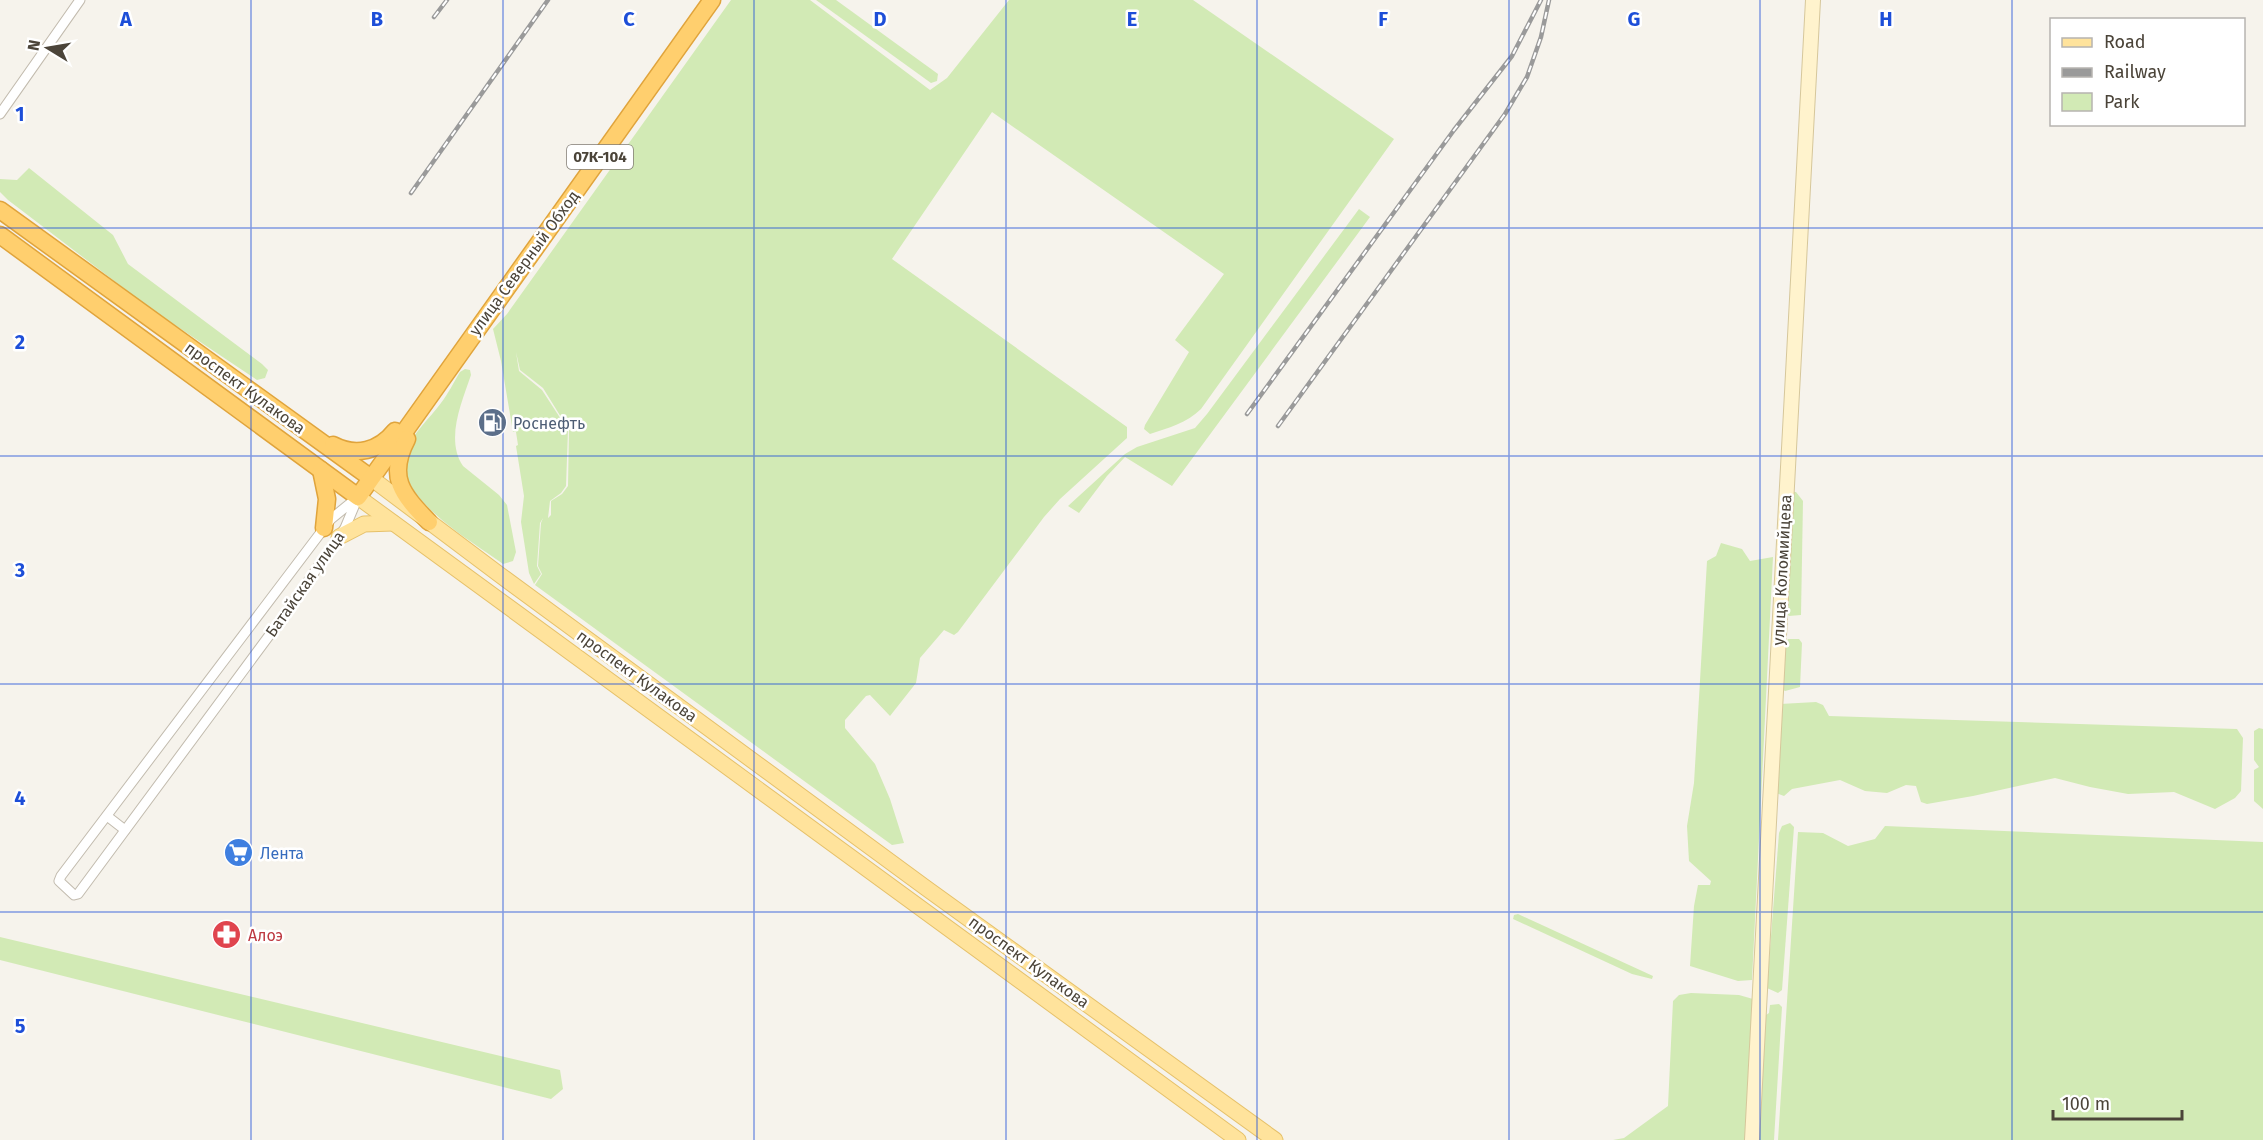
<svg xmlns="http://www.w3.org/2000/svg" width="2263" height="1140" font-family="'Fira Sans',sans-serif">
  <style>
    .green { fill: #d2eab5; fill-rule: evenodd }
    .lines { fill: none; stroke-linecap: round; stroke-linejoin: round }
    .street-casing { stroke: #c2bbae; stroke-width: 11 }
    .secondary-casing { stroke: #d6c79b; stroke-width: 16 }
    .primary-casing { stroke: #e6c16a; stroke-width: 17 }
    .highway-casing { stroke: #e0a43c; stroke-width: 19 }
    .street { stroke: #fff; stroke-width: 9 }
    .secondary { stroke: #fff3cd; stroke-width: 14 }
    .primary { stroke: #ffe39c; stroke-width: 15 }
    .highway { stroke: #ffcf6e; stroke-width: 16 }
    .rail-casing { stroke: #9a9a9a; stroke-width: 4.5 }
    .rail { stroke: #fff; stroke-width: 2; stroke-dasharray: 7; stroke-linecap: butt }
    .grid { fill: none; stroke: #1d4ed8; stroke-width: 1.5; stroke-opacity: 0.55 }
    .labels { text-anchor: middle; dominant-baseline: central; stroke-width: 5; stroke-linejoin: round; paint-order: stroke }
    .shield { fill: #fff; stroke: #817c74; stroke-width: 1.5 }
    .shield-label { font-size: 15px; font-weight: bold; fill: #4b4439 }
    .street-label { font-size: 16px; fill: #4b4439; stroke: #fff }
    .service-label { font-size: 16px; fill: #4e5e75; stroke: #fff; text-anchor: start }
    .shop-label { font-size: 16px; fill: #366cbe; stroke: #fff; text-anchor: start }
    .health-label { font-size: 16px; fill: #be3a42; stroke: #fff; text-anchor: start }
    .grid-label { font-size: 20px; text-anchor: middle; font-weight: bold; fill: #1d4ed8; stroke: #fff; stroke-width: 5; stroke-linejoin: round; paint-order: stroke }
  </style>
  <rect width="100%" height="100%" fill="#f6f3ec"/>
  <!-- green -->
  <g class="green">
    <path d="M 731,0 L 810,0 L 930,90 L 947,78 L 1009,0 L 1193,0 L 1394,139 L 1201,409 C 1187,423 1168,428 1150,434 L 1144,429 L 1145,425 L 1189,352 L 1175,340 L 1224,274 L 992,112 L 892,259 L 1127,427 L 1127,438 L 1060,499 L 1044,517 L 958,632 L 954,635 L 944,630 L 920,658 L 916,683 L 890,716 L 870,695 L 866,696 L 845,720 L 845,728 L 875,764 L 890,799 L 904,843 L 892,845 L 535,585 L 542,574 L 538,566 L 541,523 L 543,518 L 540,523 L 537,566 L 541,574 L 534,584 L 529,573 L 521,522 L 524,496 L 516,446 L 518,445 L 516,432 L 513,432 L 501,361 L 493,329 L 507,314 ZM 516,352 L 520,370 L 543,388 L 569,430 L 568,486 L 562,494 L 551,501 L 551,515 L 548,518 L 550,501 L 561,493 L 566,486 L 568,430 L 542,390 L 519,371 Z"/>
    <polygon points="816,0 836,0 938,74 937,81 931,83"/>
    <polygon points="29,168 113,235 128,264 262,364 268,370 265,378 257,380 151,309 8,200 0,192 0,179 17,180"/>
    <polygon points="1359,209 1370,217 1172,486 1125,457 1107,476 1079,513 1068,506 1125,454 1137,447 1195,428 1207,414"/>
    <path d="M 465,369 L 470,370 L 471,375 C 462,402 445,439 463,466 L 499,495 L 507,505 L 516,552 L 513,561 L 503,564 C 474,542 390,496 406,452 C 412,434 429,419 441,403 C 448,394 454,382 460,372 Z"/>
    <polygon points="1792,492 1796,492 1803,501 1801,615 1789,616 1785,611"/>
    <polygon points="1721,543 1742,549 1750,561 1773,557 1752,980 1738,981 1690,966 1694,906 1698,885 1710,885 1711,881 1689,861 1687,826 1694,783 1707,561 1716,556"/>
    <polygon points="1788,639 1799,639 1802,643 1800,687 1785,691 1781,688 1784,645"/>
    <polygon points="1816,702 1823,705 1829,716 2237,729 2243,738 2241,791 2235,798 2215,809 2174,792 2128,794 2090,787 2055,778 1973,796 1927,804 1921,802 1916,786 1906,785 1887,793 1865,791 1840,780 1792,789 1784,796 1776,793 1780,704"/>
    <polygon points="2259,728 2263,729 2263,809 2254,801 2254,770 2259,767 2254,760 2254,731"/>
    <polygon points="1790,823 1794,827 1782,990 1778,993 1767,988 1779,833 1782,826"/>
    <polygon points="1885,826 2263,842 2263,1140 1778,1140 1798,832 1823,833 1848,846 1875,839"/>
    <polygon points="1518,914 1653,976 1652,979 1632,974 1513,919 1514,915"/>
    <polygon points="0,937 560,1070 563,1089 551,1099 0,960"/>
    <polygon points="1691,993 1739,995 1753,999 1746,1140 1613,1140 1624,1138 1668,1106 1673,1001 1679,995"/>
    <polygon points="1779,1004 1782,1007 1774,1140 1755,1140 1763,1017 1769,1013 1770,1005"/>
  </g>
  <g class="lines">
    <defs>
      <g id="street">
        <polyline points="0,114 80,0"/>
        <polygon points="358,497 345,528 291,606 78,894 74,895 59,881 61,876 331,519"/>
        <polyline points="107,816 125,830"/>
      </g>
      <polyline id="secondary" points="1752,1140 1813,0"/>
      <g id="primary">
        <polyline points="371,478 500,575 926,888 1275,1140"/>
        <polyline points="358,497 1238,1140"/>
        <polyline points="339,537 364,524 393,523"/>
      </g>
      <g id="highway">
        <polyline points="0,210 371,478"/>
        <polyline points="0,235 358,497 712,0"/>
        <path d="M 407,439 C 387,477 402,494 429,522"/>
        <path d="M 333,445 C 356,457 379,451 395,431"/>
        <polyline points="321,470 327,499 324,528"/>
      </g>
    </defs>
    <!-- street casing -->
    <use href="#street" class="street-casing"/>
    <!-- secondary casing -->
    <use href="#secondary" class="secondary-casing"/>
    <!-- primary casing -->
    <use href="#primary" class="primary-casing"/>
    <!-- highway casing -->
    <use href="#highway" class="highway-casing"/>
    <!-- street -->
    <use href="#street" class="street"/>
    <!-- secondary -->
    <use href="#secondary" class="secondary"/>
    <!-- primary -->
    <use href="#primary" class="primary"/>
    <!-- highway -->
    <use href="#highway" class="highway"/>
    <defs>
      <g id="rail">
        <polyline points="434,17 447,0"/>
        <polyline points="411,193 548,0"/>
        <polyline points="1247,414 1454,130 1512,56 1541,0"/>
        <polyline points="1278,426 1505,114 1527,77 1541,37 1549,0"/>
      </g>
    </defs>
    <!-- rail casing -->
    <use href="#rail" class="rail-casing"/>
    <!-- rail -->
    <use href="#rail" class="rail"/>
  </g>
  <!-- grid -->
  <path class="grid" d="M 251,0 L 251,1140M 503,0 L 503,1140M 754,0 L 754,1140M 1006,0 L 1006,1140M 1257,0 L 1257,1140M 1509,0 L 1509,1140M 1760,0 L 1760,1140M 2012,0 L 2012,1140M 0,228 L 2263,228M 0,456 L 2263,456M 0,684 L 2263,684M 0,912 L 2263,912"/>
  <!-- icons -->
  <defs>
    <symbol id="fuel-disc" viewBox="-11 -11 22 22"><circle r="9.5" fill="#5c6f8a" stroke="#fff"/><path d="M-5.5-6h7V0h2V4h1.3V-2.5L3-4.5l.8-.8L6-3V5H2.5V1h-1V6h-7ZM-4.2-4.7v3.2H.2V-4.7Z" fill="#fff"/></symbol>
    <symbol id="supermarket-disc" viewBox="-11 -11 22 22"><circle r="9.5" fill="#3f7fe0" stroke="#fff"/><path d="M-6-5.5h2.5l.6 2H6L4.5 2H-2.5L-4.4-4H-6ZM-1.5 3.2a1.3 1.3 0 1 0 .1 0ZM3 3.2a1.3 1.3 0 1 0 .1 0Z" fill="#fff"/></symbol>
    <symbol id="pharmacy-disc" viewBox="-11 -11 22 22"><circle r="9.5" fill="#e0444e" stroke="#fff"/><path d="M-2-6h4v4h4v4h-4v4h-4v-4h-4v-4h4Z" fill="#fff"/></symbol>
  </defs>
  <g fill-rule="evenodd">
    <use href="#fuel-disc" x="476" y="406" width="33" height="33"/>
    <use href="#supermarket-disc" x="222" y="836" width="33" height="33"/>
    <use href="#pharmacy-disc" x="210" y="918" width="33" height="33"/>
  </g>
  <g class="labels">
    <!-- shield labels -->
    <rect class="shield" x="567" y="145" width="66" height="24" rx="4.5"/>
    <g class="shield-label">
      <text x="600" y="157">07К-104</text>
    </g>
    <!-- street labels -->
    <g class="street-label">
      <text transform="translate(524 263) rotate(-54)">улица Северный Обход</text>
      <text transform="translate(245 388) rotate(36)">проспект Кулакова</text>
      <text transform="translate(1782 570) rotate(-87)">улица Коломийцева</text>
      <text transform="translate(305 584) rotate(-55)">Батайская улица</text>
      <text transform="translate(637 676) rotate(36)">проспект Кулакова</text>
      <text transform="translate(1029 962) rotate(36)">проспект Кулакова</text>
    </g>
    <!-- service labels -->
    <g class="service-label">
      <text x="513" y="423">Роснефть</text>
    </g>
    <!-- shop labels -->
    <g class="shop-label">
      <text x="260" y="853">Лента</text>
    </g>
    <!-- health labels -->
    <g class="health-label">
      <text x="248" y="935">Алоэ</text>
    </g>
  </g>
  <g class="grid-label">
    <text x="126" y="26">A</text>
    <text x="377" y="26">B</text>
    <text x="629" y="26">C</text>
    <text x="880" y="26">D</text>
    <text x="1132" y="26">E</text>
    <text x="1383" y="26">F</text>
    <text x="1634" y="26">G</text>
    <text x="1886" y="26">H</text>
    <text x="20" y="121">1</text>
    <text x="20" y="349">2</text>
    <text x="20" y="577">3</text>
    <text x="20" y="805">4</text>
    <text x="20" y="1033">5</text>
  </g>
  <!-- legend -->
  <rect x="2050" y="18" width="195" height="108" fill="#ffffff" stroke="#b7b4b0" stroke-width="1.5"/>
  <rect x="2062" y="38" width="30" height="9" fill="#ffe39c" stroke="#b7b4b0" stroke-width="1.5"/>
  <text x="2104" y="48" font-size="18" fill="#4b4439">Road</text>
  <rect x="2062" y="68" width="30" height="9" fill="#9a9a9a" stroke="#b7b4b0" stroke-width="1.5"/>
  <text x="2104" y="78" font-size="18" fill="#4b4439">Railway</text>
  <rect x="2062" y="93" width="30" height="18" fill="#d2eab5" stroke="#b7b4b0" stroke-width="1.5"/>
  <text x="2104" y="108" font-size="18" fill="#4b4439">Park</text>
  <!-- north arrow -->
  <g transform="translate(48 48) rotate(281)" stroke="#ffffff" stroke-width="4.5" paint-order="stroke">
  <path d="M0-4.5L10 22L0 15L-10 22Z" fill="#4b4439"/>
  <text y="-9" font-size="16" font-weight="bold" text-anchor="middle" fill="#4b4439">N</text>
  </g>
  <!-- scale -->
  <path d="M2053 1110v9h129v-9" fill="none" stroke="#4b4439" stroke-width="3"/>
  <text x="2062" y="1110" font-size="18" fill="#4b4439" stroke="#ffffff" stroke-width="4.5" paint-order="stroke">100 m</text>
</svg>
